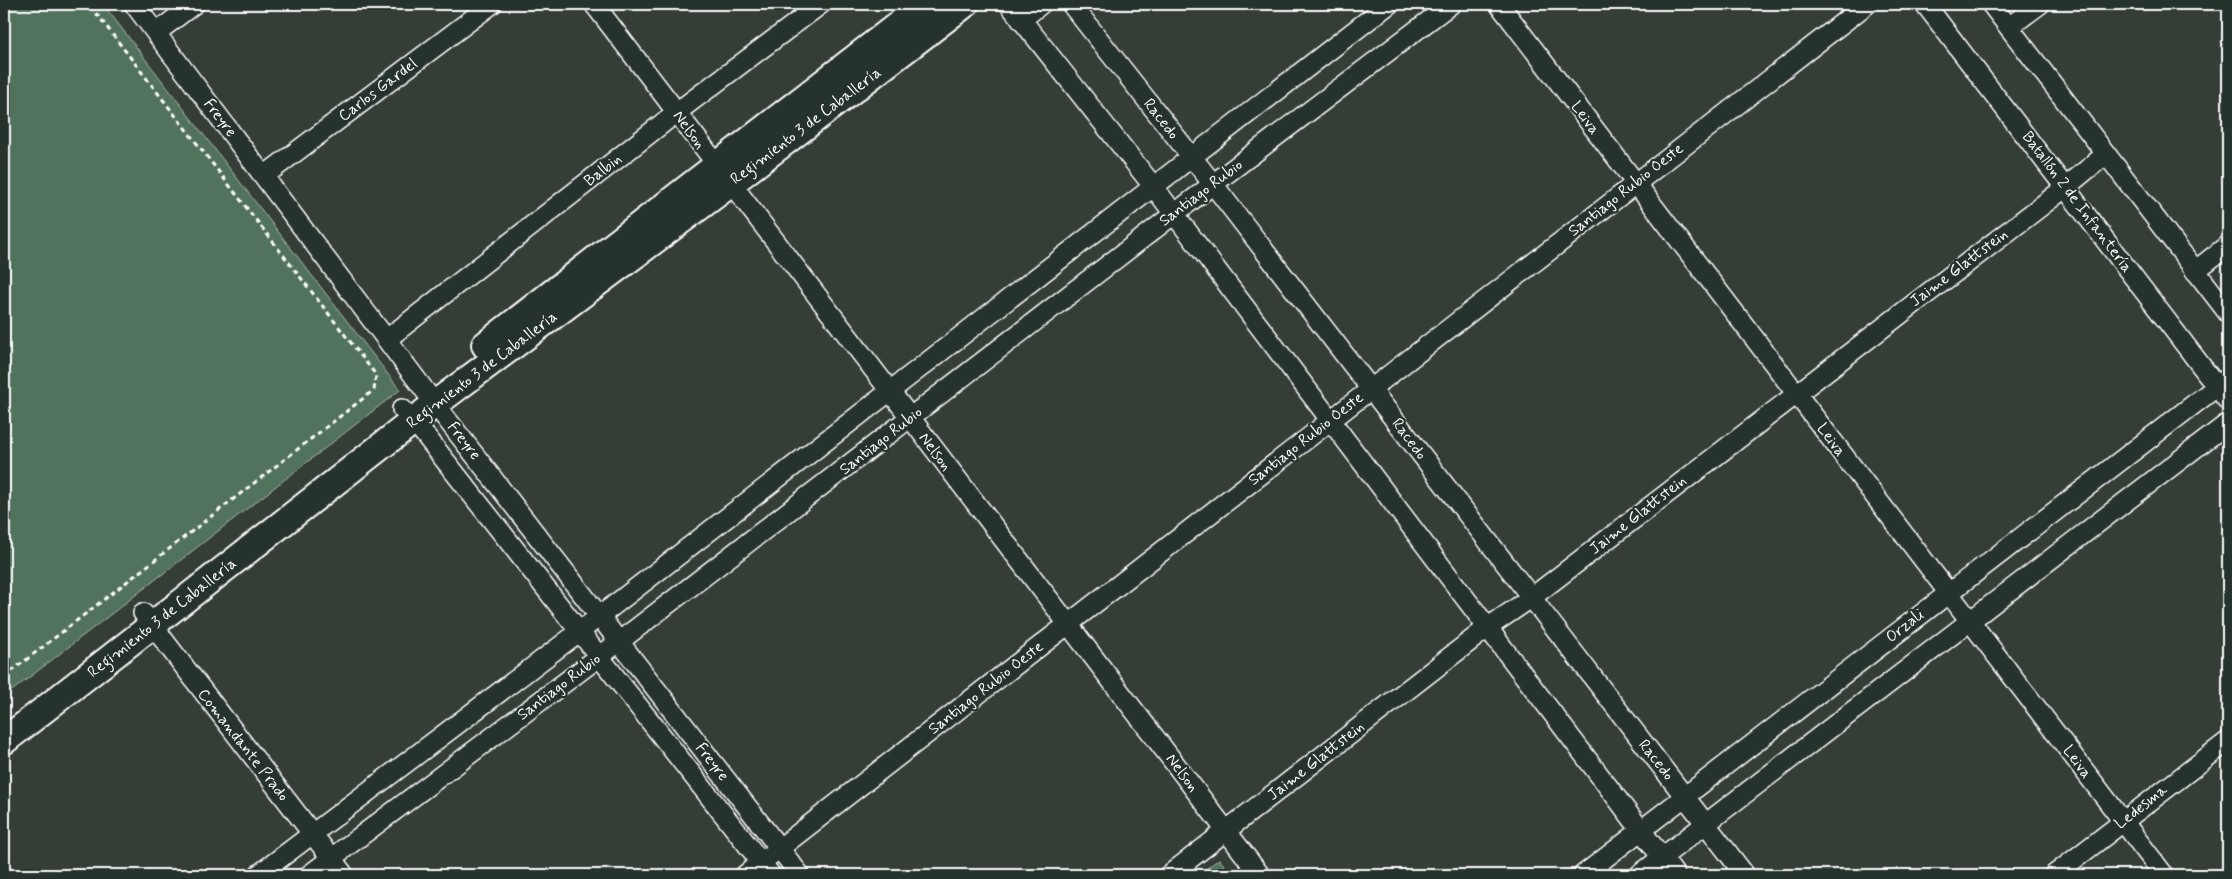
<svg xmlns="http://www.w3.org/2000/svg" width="2232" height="879" font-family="Mynerve,sans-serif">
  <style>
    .green { fill: #51725b; stroke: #a8b8ad }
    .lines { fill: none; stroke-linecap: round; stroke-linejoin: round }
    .street-casing { stroke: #fff; stroke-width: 22 }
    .secondary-casing { stroke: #fff; stroke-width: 30 }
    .path { stroke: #fff; stroke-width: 3; stroke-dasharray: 5 4; stroke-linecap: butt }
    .street { stroke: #26332d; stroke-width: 19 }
    .secondary { stroke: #26332d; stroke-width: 26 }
    .labels { text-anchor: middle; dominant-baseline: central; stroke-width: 4.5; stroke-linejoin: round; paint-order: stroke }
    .street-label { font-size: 16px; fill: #fff; stroke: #26332d }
  </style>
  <rect width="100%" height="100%" fill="#353d37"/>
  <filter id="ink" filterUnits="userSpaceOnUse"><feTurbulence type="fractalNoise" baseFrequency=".02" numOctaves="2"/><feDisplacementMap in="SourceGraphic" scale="10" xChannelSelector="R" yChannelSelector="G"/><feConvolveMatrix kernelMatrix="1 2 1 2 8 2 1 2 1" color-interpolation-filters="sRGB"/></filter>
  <g filter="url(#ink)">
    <!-- green -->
    <g class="green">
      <polygon points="4,4 103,4 400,390 4,697"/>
      <polygon points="1219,859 1232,875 1198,875"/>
    </g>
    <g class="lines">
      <defs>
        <g id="street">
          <polyline points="134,4 435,404 800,875"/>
          <polyline points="594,4 1260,875"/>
          <polyline points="1009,4 1153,186 1675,875"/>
          <polyline points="1071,4 1213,184 1745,875"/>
          <polyline points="1499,4 2164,875"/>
          <polyline points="1925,4 2228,401"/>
          <polyline points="1991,4 2228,313"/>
          <polyline points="1021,20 1041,4"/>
          <polyline points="2009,27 2040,4"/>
          <polyline points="156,33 194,4"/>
          <polyline points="264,176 492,4"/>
          <polyline points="2195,271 2228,245"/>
          <polyline points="387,339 677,112 821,4"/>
          <polyline points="402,409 414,421 771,875"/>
          <polyline points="143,613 344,875"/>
          <polyline points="258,875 600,616 1389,4"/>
          <polyline points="309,875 620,641 1213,184 1451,4"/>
          <polyline points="745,875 1867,4"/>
          <polyline points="1169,875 1487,628 1531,598 2066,187 2106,154"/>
          <polyline points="1583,875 2228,378"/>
          <polyline points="1639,875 2228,423"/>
          <polyline points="2054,875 2228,741"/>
        </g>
        <g id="secondary">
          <polyline points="485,345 925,4"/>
          <polyline points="4,741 435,404 730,184 965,4"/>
        </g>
      </defs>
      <!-- street casing -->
      <use href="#street" class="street-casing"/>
      <!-- secondary casing -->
      <use href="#secondary" class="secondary-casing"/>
      <!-- path -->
      <polyline class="path" points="4,677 374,390 376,375 89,4"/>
      <!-- street -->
      <use href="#street" class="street"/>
      <!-- secondary -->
      <use href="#secondary" class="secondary"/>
    </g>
  </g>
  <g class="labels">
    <!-- street labels -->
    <g class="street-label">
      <text transform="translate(378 90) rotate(-37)">Carlos Gardel</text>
      <text transform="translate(220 118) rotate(53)">Freyre</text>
      <text transform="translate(1585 118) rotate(53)">Leiva</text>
      <text transform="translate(1161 119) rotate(52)">Racedo</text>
      <text transform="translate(806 126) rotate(-37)">Regimiento 3 de Caballería</text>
      <text transform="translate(689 130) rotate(54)">Nelson</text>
      <text transform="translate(603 170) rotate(-38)">Balbin</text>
      <text transform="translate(1626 190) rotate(-38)">Santiago Rubio Oeste</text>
      <text transform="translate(1201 193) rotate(-37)">Santiago Rubio</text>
      <text transform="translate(2077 202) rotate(53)">Batallón 2 de Infantería</text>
      <text transform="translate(1959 268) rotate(-37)">Jaime Glattstein</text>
      <text transform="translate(482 370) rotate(-37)">Regimiento 3 de Caballería</text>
      <text transform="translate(1306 439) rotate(-38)">Santiago Rubio Oeste</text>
      <text transform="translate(1409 439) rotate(53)">Racedo</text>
      <text transform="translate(1831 440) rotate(53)">Leiva</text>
      <text transform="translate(464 441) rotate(52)">Freyre</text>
      <text transform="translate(881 441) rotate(-38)">Santiago Rubio</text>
      <text transform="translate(935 452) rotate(53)">Nelson</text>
      <text transform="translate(1638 515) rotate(-38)">Jaime Glattstein</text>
      <text transform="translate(162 618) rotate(-38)">Regimiento 3 de Caballería</text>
      <text transform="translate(1905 626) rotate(-38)">Orzali</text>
      <text transform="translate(559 687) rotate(-37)">Santiago Rubio</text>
      <text transform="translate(986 688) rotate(-38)">Santiago Rubio Oeste</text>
      <text transform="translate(243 745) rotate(52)">Comandante Prado</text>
      <text transform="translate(1656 760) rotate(52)">Racedo</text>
      <text transform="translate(1316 761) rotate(-38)">Jaime Glattstein</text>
      <text transform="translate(712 762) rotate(52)">Freyre</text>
      <text transform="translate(2077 762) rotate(53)">Leiva</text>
      <text transform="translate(1182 773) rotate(53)">Nelson</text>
      <text transform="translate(2141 807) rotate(-38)">Ledesma</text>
    </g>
  </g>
  <!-- margin -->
  <rect width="2232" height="879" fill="none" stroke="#26332d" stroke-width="20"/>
  <rect x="10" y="10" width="2212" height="859" fill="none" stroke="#fff" stroke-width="2" filter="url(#ink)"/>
</svg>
